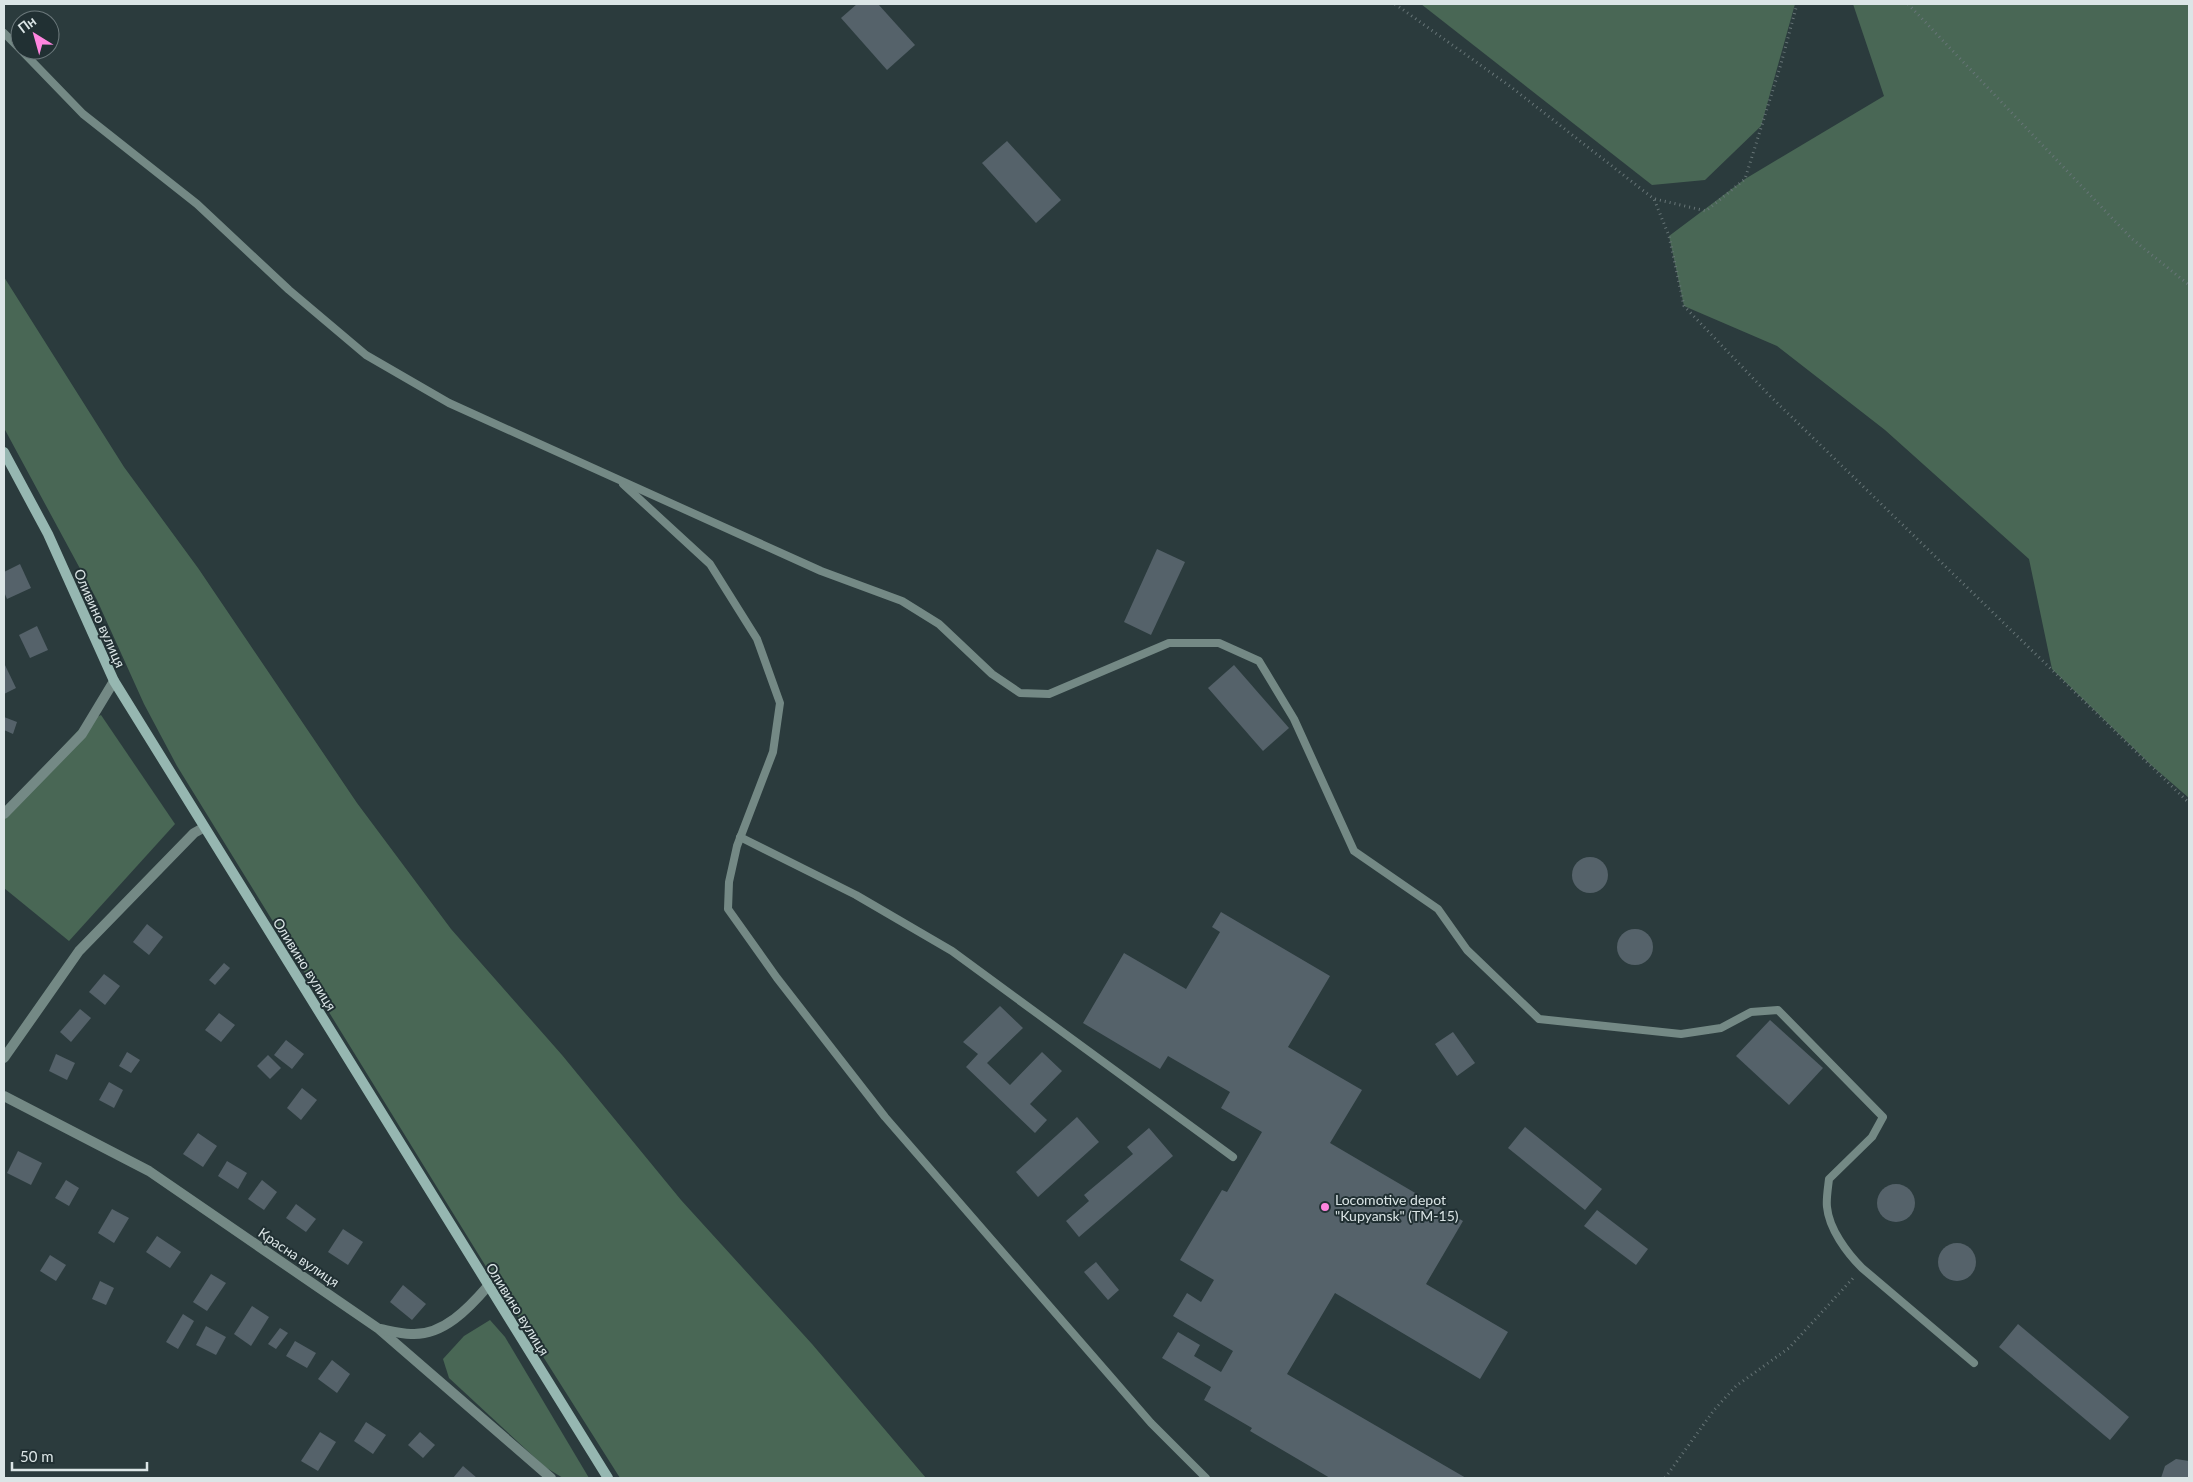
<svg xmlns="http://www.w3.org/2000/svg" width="2193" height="1482" font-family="Lato,sans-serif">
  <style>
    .green { fill: #496755 }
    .building { fill: #55626a }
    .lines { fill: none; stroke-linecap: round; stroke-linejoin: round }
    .path { stroke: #677577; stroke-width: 3; stroke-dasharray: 1 4; stroke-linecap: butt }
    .lane { stroke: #748985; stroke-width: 8 }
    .street { stroke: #748985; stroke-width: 10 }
    .secondary { stroke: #96b7b1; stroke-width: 10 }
    .poi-dot { fill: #ff85df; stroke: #213033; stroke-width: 2 }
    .labels { text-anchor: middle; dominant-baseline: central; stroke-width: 4; stroke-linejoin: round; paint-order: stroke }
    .street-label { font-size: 14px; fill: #dbe5e6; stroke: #213033 }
    .poi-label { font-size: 14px; fill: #dbe5e6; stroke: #213033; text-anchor: start }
  </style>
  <rect width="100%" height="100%" fill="#2b3b3d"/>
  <!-- green -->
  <g class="green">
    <polygon points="1421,4 1795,4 1761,126 1705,180 1652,185"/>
    <polygon points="1853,4 2189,4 2189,798 2151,765 2052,669 2029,559 1885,430 1777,346 1684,306 1669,236 1745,179 1884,96"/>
    <polygon points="4,277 124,467 198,568 357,803 451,929 562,1055 681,1200 812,1344 926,1478 620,1478 485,1265 177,766 144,704 97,600 4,428"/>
    <polygon points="101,715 175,824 69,941 4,888 4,810 86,722"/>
    <polygon points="490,1320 505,1337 589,1478 563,1478 545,1467 449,1378 443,1359 464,1336"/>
  </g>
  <!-- building -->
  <g class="building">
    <polygon points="857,4 878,4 915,45 887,70 841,18"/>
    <polygon points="1007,141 1061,200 1036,223 982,163"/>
    <polygon points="1157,549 1185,562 1151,635 1124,622"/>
    <polygon points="20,564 31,588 7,599 4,592 4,572"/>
    <polygon points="37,626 48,650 30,658 19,635"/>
    <polygon points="4,663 16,688 4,694"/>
    <polygon points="1234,665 1289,728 1263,751 1208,688"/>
    <polygon points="4,717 17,722 13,734 4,730"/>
    <circle cx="1590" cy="875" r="18"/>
    <polygon points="1221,912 1330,976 1288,1047 1362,1090 1330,1143 1463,1221 1426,1284 1508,1332 1480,1379 1335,1293 1287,1374 1466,1478 1330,1478 1250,1431 1252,1428 1204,1400 1211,1387 1162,1358 1178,1332 1200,1345 1194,1356 1221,1372 1233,1351 1173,1316 1187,1293 1201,1302 1214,1280 1180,1260 1222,1190 1227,1192 1262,1132 1221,1108 1230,1092 1168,1056 1160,1069 1083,1023 1124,953 1186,989 1220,932 1212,927"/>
    <polygon points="147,924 163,937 149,955 133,942"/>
    <circle cx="1635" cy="947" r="18"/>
    <polygon points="224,963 230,968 215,985 209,980"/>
    <polygon points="104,974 120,986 105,1005 89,992"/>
    <polygon points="1000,1006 1023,1028 987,1063 1010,1085 1042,1052 1062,1071 1030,1104 1047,1120 1035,1133 966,1067 978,1054 963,1042"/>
    <polygon points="80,1009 91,1018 71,1042 60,1032"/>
    <polygon points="219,1013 235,1025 221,1042 205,1030"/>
    <polygon points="1770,1020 1823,1068 1789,1105 1736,1056"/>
    <polygon points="1453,1032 1475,1063 1457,1076 1435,1044"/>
    <polygon points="286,1040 304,1054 292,1069 274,1055"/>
    <polygon points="127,1052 140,1060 131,1073 119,1066"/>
    <polygon points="56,1054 75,1063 67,1080 49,1071"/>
    <polygon points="268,1055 281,1068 270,1079 257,1066"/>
    <polygon points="109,1082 123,1090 114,1108 99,1100"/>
    <polygon points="302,1088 317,1100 301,1120 287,1108"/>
    <polygon points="1077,1117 1099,1142 1038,1197 1016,1172"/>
    <polygon points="1525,1127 1602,1189 1585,1210 1508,1148"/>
    <polygon points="1149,1128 1173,1156 1079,1237 1066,1221 1089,1201 1084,1195 1133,1154 1127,1147"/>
    <polygon points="198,1133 217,1146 203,1167 183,1154"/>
    <polygon points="18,1151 42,1163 31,1185 7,1173"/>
    <polygon points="227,1161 247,1173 238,1189 218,1176"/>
    <polygon points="66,1180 79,1188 69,1206 55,1198"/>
    <polygon points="262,1180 277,1192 264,1210 248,1199"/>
    <circle cx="1896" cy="1203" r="19"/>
    <polygon points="296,1204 316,1219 306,1232 286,1218"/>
    <polygon points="112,1209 129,1218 114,1243 98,1233"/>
    <polygon points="1597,1210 1648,1249 1636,1265 1584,1226"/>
    <polygon points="343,1229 363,1242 348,1265 328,1252"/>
    <polygon points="157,1236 181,1252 170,1268 146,1252"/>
    <circle cx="1957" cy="1262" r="19"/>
    <polygon points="50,1255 66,1265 56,1281 40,1271"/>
    <polygon points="1096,1262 1119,1290 1108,1300 1084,1272"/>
    <polygon points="211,1274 226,1283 207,1311 193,1302"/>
    <polygon points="100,1281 114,1288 106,1305 92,1299"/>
    <polygon points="403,1285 426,1304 412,1320 390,1302"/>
    <polygon points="252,1306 269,1317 251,1346 234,1334"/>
    <polygon points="183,1314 194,1321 178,1349 166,1342"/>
    <polygon points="2018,1324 2129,1417 2110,1440 1999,1347"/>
    <polygon points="206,1326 226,1337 216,1355 196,1345"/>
    <polygon points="280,1328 288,1333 276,1349 268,1344"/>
    <polygon points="295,1341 316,1353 307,1368 286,1356"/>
    <polygon points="332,1360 350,1374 337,1393 318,1379"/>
    <polygon points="366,1422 386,1435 373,1454 354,1441"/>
    <polygon points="320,1432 336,1442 318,1471 301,1461"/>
    <polygon points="420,1432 435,1445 423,1458 408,1445"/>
    <polygon points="2176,1459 2189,1461 2189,1478 2161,1478 2165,1466"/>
    <polygon points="463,1466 477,1478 453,1478"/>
  </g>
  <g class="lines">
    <!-- path -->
    <g class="path">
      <polyline points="1395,4 1511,87 1654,199 1669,236 1684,306 1769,395 2189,803"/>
      <polyline points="1908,4 2131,238 2189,285"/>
      <polyline points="1655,199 1706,211 1745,179 1781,64 1797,4"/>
      <polyline points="1665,1478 1714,1410 1736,1386 1789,1348 1855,1276"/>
    </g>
    <!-- lane -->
    <g class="lane">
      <polyline points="4,33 20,49"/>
      <path d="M 21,50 L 83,114 L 197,204 L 289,290 L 366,355 L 449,403 L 821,571 L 902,601 L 939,624 L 992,674 L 1020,693 L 1049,694 L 1169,643 L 1219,643 L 1259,661 L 1294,719 L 1354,851 L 1438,909 L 1467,950 L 1539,1019 L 1681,1034 L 1721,1028 L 1751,1012 L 1778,1010 L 1883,1117 L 1872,1137 L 1829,1179 C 1828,1188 1826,1199 1827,1207 C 1829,1229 1847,1253 1862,1268 L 1974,1363"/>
      <polyline points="623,484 710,564 757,639 780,703 773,752 737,846 729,882 728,909 777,978 885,1117 1151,1423 1206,1478"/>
      <polyline points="740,837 856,895 952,951 1233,1157"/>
    </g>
    <!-- street -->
    <g class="street">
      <polyline points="4,814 82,734 114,681"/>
      <polyline points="4,1058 79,951 194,833 203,828"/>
      <polyline points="4,1096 149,1171 379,1329 551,1478"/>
      <path d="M 380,1329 C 390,1331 401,1334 411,1334 C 443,1336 469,1308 488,1286"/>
    </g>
    <!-- secondary -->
    <polyline class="secondary" points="4,452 48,534 114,681 608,1478"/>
  </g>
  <!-- markers -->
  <circle class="poi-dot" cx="1325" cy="1207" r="5"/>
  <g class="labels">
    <!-- street labels -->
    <g class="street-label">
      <text transform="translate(100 618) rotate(66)">Оливино вулиця</text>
      <text transform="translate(305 964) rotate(58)">Оливино вулиця</text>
      <text transform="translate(299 1257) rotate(34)">Красна вулиця</text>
      <text transform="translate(518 1309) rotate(58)">Оливино вулиця</text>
    </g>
    <!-- poi labels -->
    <g class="poi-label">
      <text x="1335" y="1199">Locomotive depot<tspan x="1335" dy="16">"Kupyansk" (TM-15)</tspan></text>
    </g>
  </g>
  <!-- border -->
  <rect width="2193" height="1482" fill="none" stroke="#dbe5e6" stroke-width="10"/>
  <!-- north arrow -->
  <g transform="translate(35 35) rotate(323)"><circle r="24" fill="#213033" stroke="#6b787b"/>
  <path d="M0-4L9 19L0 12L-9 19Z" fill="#ff85df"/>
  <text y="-8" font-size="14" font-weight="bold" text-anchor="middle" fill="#dbe5e6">Пн</text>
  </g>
  <!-- scale -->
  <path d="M12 1462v8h135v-8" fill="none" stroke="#dbe5e6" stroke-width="2.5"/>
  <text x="20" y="1462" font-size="15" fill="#dbe5e6" stroke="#213033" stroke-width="4" paint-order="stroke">50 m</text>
</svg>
